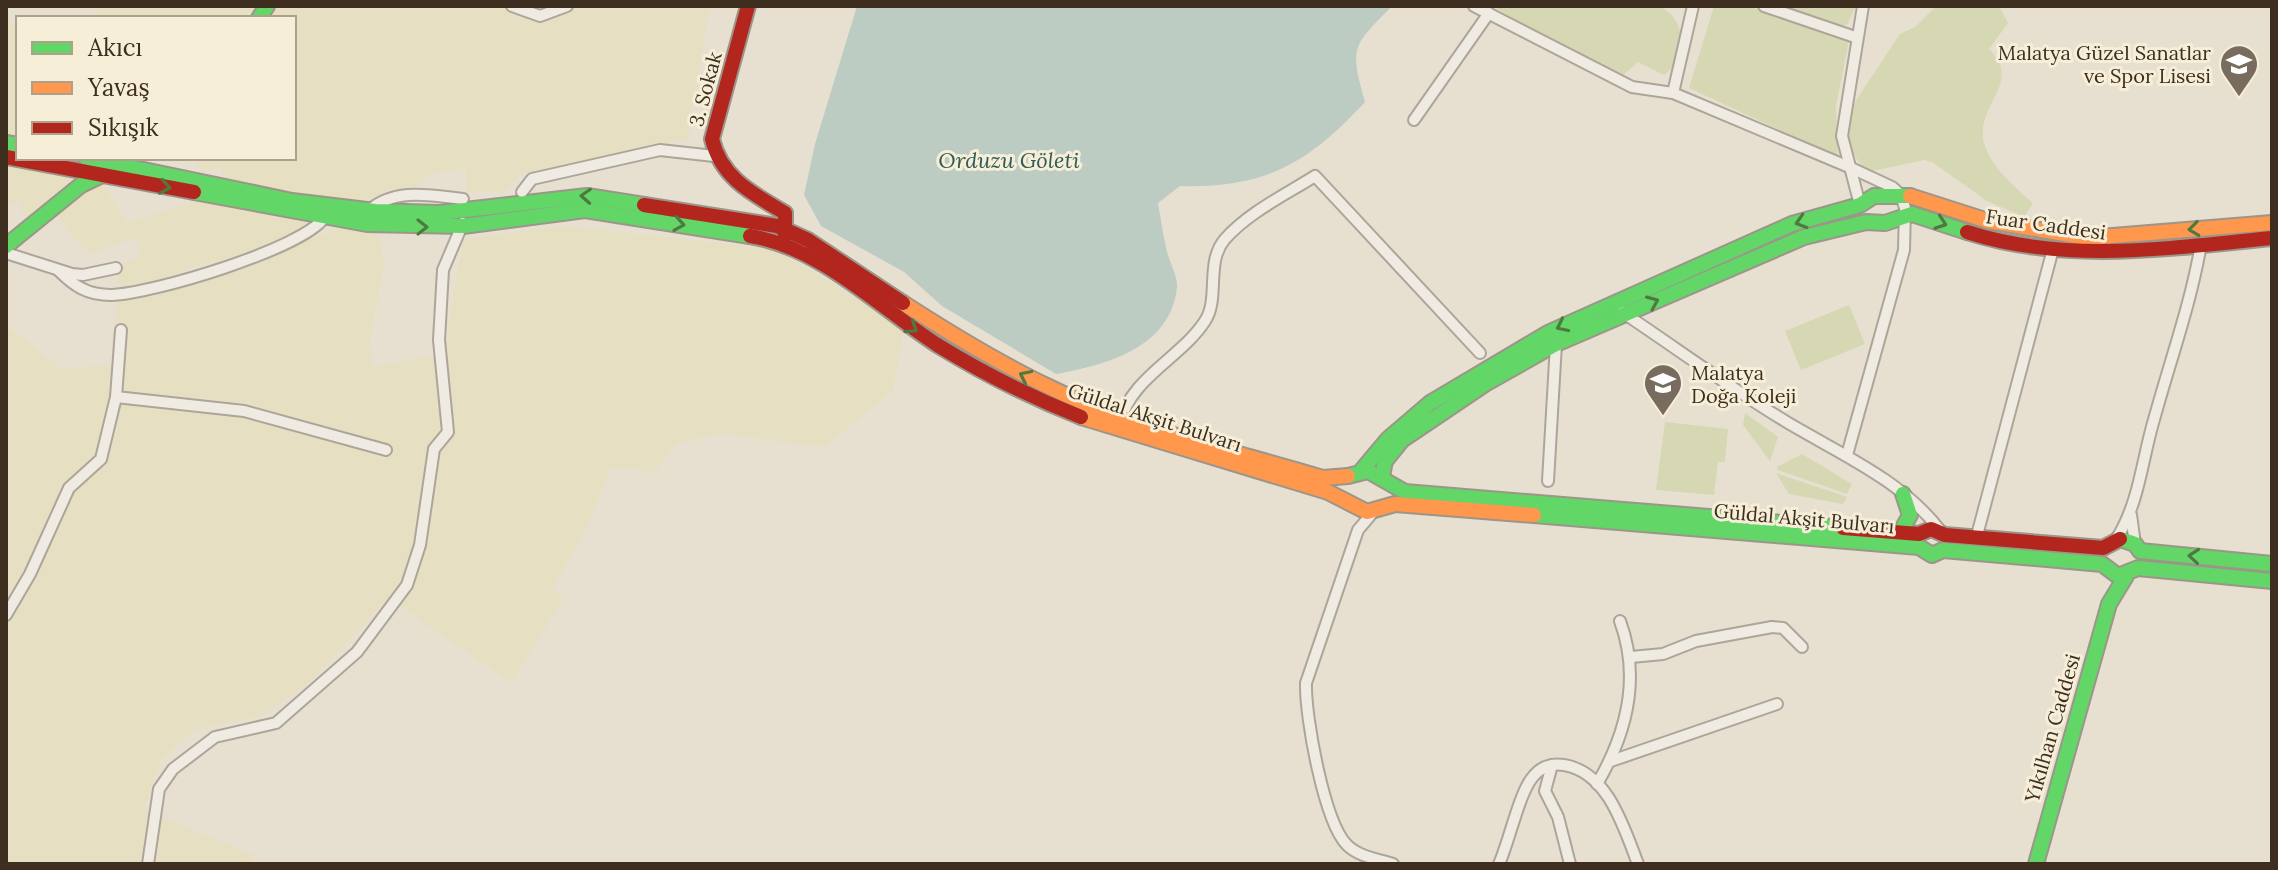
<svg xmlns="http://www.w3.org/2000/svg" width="2278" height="870" font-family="Lora,serif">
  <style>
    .farmland { fill: #e6dfc2 }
    .green { fill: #d6d7b3 }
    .water { fill: #bcccc2 }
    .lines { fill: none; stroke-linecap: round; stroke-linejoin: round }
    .street-casing { stroke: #ada599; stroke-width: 14 }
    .fast-casing { stroke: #9c958a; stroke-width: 18 }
    .slow-casing { stroke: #9c958a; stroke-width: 18 }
    .jam-casing { stroke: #9c958a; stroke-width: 18 }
    .street { stroke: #efebe3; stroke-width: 10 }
    .fast { stroke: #63d668; stroke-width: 14 }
    .slow { stroke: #ff974d; stroke-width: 14 }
    .jam { stroke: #b3261e; stroke-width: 14 }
    .oneway { stroke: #4e7a40 }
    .labels { text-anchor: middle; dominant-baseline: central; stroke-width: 6; stroke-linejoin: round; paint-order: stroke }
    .poi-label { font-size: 20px; fill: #3d2e20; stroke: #f7eed8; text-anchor: end }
    .street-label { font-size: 20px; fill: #3d2e20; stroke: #f7eed8 }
    .water-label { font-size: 22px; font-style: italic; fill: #2f5d5a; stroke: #f7eed8 }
  </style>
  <rect width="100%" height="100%" fill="#e7e0d1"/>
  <!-- farmland -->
  <g class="farmland">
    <polygon points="96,6 254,6 246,18 95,18"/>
    <polygon points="274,6 715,6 708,13 688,139 521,174 505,193 466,191 466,168 430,174 416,187 389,190 255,252 191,268 150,284 124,287 117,282 117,270 122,263 140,257 135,238 91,254 74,239 53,209 101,181 127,223 229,190 220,167 202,172 191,158 294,158 294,18 267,18"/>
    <polygon points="6,9 18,34 18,158 134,158 77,175 26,219 18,201 6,207"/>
    <polygon points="374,214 384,263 370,338 373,366 444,354 463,239 562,226 775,249 905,327 893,391 824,447 718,434 677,444 654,473 611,467 586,529 552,589 564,599 511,683 388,598 307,685 259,717 195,730 160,761 144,809 254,855 252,864 6,864 6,325 62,369 112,365 117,300 155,296 259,263 302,242"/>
  </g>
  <!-- green -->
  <g class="green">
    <path d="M 1493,6 L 1660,6 C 1685,22 1682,36 1678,63 L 1664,75 L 1638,62 L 1621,77 L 1542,37 Z"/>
    <polygon points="1714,6 1748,6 1849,41 1836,106 1838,157 1689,88"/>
    <polygon points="1775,6 1856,6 1847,25 1829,27"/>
    <path d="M 1936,6 L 1999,6 L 2008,23 L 1989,49 C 2025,84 1972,105 1985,146 C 1993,169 2015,187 2033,203 L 2024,217 L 1987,201 L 1932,162 L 1924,160 L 1868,172 C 1851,157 1840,130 1851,108 L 1900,34 L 1915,27 Z"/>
    <polygon points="1849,305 1865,344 1801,370 1785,331"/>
    <polygon points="1745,413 1778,437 1770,461 1743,425"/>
    <polygon points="1665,422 1728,429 1725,462 1718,462 1714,495 1656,490"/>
    <polygon points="1802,454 1852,484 1847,494 1778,470 1777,467"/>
    <polygon points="1776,473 1847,497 1843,504 1789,494"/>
  </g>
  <!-- water -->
  <path class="water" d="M 857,6 L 1392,6 C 1353,46 1349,46 1365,102 C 1309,163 1264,189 1180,186 L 1158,203 C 1161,219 1163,236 1167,252 C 1170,263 1178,277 1177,287 C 1171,348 1106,365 1056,374 L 942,306 L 904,272 L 821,226 L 804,195 L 815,144 Z"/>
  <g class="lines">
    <defs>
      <g id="street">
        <polyline points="512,6 540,16 567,6"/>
        <polyline points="1474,6 1632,87 1673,93 1849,167 1892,187 1901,195 1905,208 1904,250 1847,455"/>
        <polyline points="1764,6 1855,37"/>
        <polyline points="1673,93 1693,6"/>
        <polyline points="1414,120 1489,13"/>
        <polyline points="522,192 532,179 660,150 714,156"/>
        <polyline points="1860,205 1842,136 1863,6"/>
        <path d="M 367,212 C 394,187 430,195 463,199"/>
        <polyline points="6,253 72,274 83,275 116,268"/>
        <path d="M 58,270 C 74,286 87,295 111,295 C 152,294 301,249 324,218"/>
        <path d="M 1622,312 C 1676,348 1729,387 1785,421 C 1838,453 1900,479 1939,529"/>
        <polyline points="116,397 244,411 386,450"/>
        <path d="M 1120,423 C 1130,378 1181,358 1205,321 C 1220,298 1205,262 1225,239 C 1249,212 1285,195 1315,176 L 1480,353"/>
        <polyline points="1548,481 1556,344"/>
        <path d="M 1374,511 L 1358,530 L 1306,683 C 1305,716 1324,822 1347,845 C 1359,857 1378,859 1393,864"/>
        <polyline points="2131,515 2135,544"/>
        <path d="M 2117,538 C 2140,501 2142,458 2155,416 C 2171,358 2191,303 2201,244"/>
        <polyline points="1976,539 2053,249"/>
        <polyline points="6,615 30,574 69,488 101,459 116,397 121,330"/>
        <polyline points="1631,657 1663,654 1696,641 1772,627 1783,628 1802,647"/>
        <polyline points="1611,761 1777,704"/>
        <polyline points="1552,765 1545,791 1558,817 1570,864"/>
        <path d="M 1597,784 C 1627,733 1641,678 1620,621"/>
        <polyline points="148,864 159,789 173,769 215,737 276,723 357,652 407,585 420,545 434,449 448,432 439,340 443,270 463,223"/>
        <path d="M 1499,864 C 1509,842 1519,794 1532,778 C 1540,767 1551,763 1564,765 C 1608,772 1624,828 1638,864"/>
      </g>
      <g id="fast">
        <polyline points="259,18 267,6"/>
        <polyline points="6,143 18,145"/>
        <polyline points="86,158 292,201 375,211 439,213 587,196 644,205"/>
        <polyline points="194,192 367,224 463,226 585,210 750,236"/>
        <polyline points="6,246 81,185 102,175"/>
        <polyline points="1362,470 1388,439 1430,403 1548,333 1792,224 1860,205 1874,196 1910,196"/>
        <polyline points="1348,476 1368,471 1405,492 1843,528"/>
        <polyline points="1382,476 1385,461 1402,440 1485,384 1556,344 1804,237 1866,222 1885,223 1912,214 1967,232"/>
        <polyline points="1534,515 1919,547 1932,555 1943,550 2102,564 2118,576 2138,568 2272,581"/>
        <polyline points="1900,533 1910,515 1903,494"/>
        <polyline points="2120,539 2135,544 2140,551 2272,564"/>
        <polyline points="2036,864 2109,604 2126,576"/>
      </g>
      <g id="slow">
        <polyline points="1910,196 1988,221 2088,238 2272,223"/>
        <path d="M 903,303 C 951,334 1000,364 1051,388 C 1136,430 1233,451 1323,478 L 1348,476"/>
        <polyline points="1081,417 1328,492 1367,512 1395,504 1534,515"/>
      </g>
      <g id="jam">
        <path d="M 748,6 L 712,139 C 721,178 753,194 785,213 L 785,236"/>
        <polyline points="6,157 194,192"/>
        <polyline points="644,205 777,226 808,240 903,303"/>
        <path d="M 1967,232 C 2066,264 2171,248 2272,238"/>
        <path d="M 750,236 C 821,247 880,308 939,346 C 983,373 1033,398 1081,417"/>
        <polyline points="1843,528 1919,534 1931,529 1945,535 2103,548 2120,539"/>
      </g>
    </defs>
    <!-- street casing -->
    <use href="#street" class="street-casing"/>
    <!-- fast casing -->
    <use href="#fast" class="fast-casing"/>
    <!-- slow casing -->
    <use href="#slow" class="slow-casing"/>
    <!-- jam casing -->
    <use href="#jam" class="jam-casing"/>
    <!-- street -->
    <use href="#street" class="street"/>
    <!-- fast -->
    <use href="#fast" class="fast"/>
    <!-- slow -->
    <use href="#slow" class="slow"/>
    <!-- jam -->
    <use href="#jam" class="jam"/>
  </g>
  <!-- one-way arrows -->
  <defs><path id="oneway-chevron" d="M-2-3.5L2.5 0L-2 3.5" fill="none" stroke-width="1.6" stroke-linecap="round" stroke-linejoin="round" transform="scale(2)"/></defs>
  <g class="oneway">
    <use href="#oneway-chevron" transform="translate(165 187) rotate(11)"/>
    <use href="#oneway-chevron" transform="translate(586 196) rotate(-177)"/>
    <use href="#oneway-chevron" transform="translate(1801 222) rotate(163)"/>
    <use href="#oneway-chevron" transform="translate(1941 223) rotate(19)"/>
    <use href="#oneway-chevron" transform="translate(679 224) rotate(9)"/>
    <use href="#oneway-chevron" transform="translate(422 227)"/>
    <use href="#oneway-chevron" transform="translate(2194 229) rotate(173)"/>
    <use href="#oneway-chevron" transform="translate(1653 302) rotate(-23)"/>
    <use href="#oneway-chevron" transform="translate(1562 326) rotate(154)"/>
    <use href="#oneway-chevron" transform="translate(912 328) rotate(33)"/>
    <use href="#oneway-chevron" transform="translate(1025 376) rotate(-154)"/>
    <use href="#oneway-chevron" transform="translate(2194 556) rotate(-175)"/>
  </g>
  <!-- icons -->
  <defs>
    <symbol id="school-pin" viewBox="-11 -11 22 30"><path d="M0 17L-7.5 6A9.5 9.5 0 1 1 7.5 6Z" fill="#786c5e" stroke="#f7eed8"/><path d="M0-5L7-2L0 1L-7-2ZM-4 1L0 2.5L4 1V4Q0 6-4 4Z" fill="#fff"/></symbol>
  </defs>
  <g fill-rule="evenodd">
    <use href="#school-pin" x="2217" y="42" width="44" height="60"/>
    <use href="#school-pin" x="1641" y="361" width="44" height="60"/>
  </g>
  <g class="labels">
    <!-- poi labels -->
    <g class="poi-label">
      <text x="2211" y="52">Malatya Güzel Sanatlar<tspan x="2211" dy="23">ve Spor Lisesi</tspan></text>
      <text x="1691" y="372" text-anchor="start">Malatya<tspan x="1691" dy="23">Doğa Koleji</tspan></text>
    </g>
    <!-- street labels -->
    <g class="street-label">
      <text transform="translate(705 89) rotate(-75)">3. Sokak</text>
      <text transform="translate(2046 224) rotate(8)">Fuar Caddesi</text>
      <text transform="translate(1155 417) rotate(18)">Güldal Akşit Bulvarı</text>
      <text transform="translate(1804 518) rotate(5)">Güldal Akşit Bulvarı</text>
      <text transform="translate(2052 728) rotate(-74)">Yıkılhan Caddesi</text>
    </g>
    <!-- water labels -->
    <g class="water-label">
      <text x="1009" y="160">Orduzu Göleti</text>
    </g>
  </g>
  <!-- border -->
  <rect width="2278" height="870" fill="none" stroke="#3d2e20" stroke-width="16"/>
  <!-- legend -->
  <rect x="16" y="16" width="280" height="144" fill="#f7eed8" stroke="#ada18e" stroke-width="2"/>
  <rect x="32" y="42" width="40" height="12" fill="#63d668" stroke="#ada18e" stroke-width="2"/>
  <text x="88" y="56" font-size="24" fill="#3d2e20">Akıcı</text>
  <rect x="32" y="82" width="40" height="12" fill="#ff974d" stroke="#ada18e" stroke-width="2"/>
  <text x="88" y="96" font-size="24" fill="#3d2e20">Yavaş</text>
  <rect x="32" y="122" width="40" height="12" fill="#b3261e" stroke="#ada18e" stroke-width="2"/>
  <text x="88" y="136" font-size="24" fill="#3d2e20">Sıkışık</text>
</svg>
